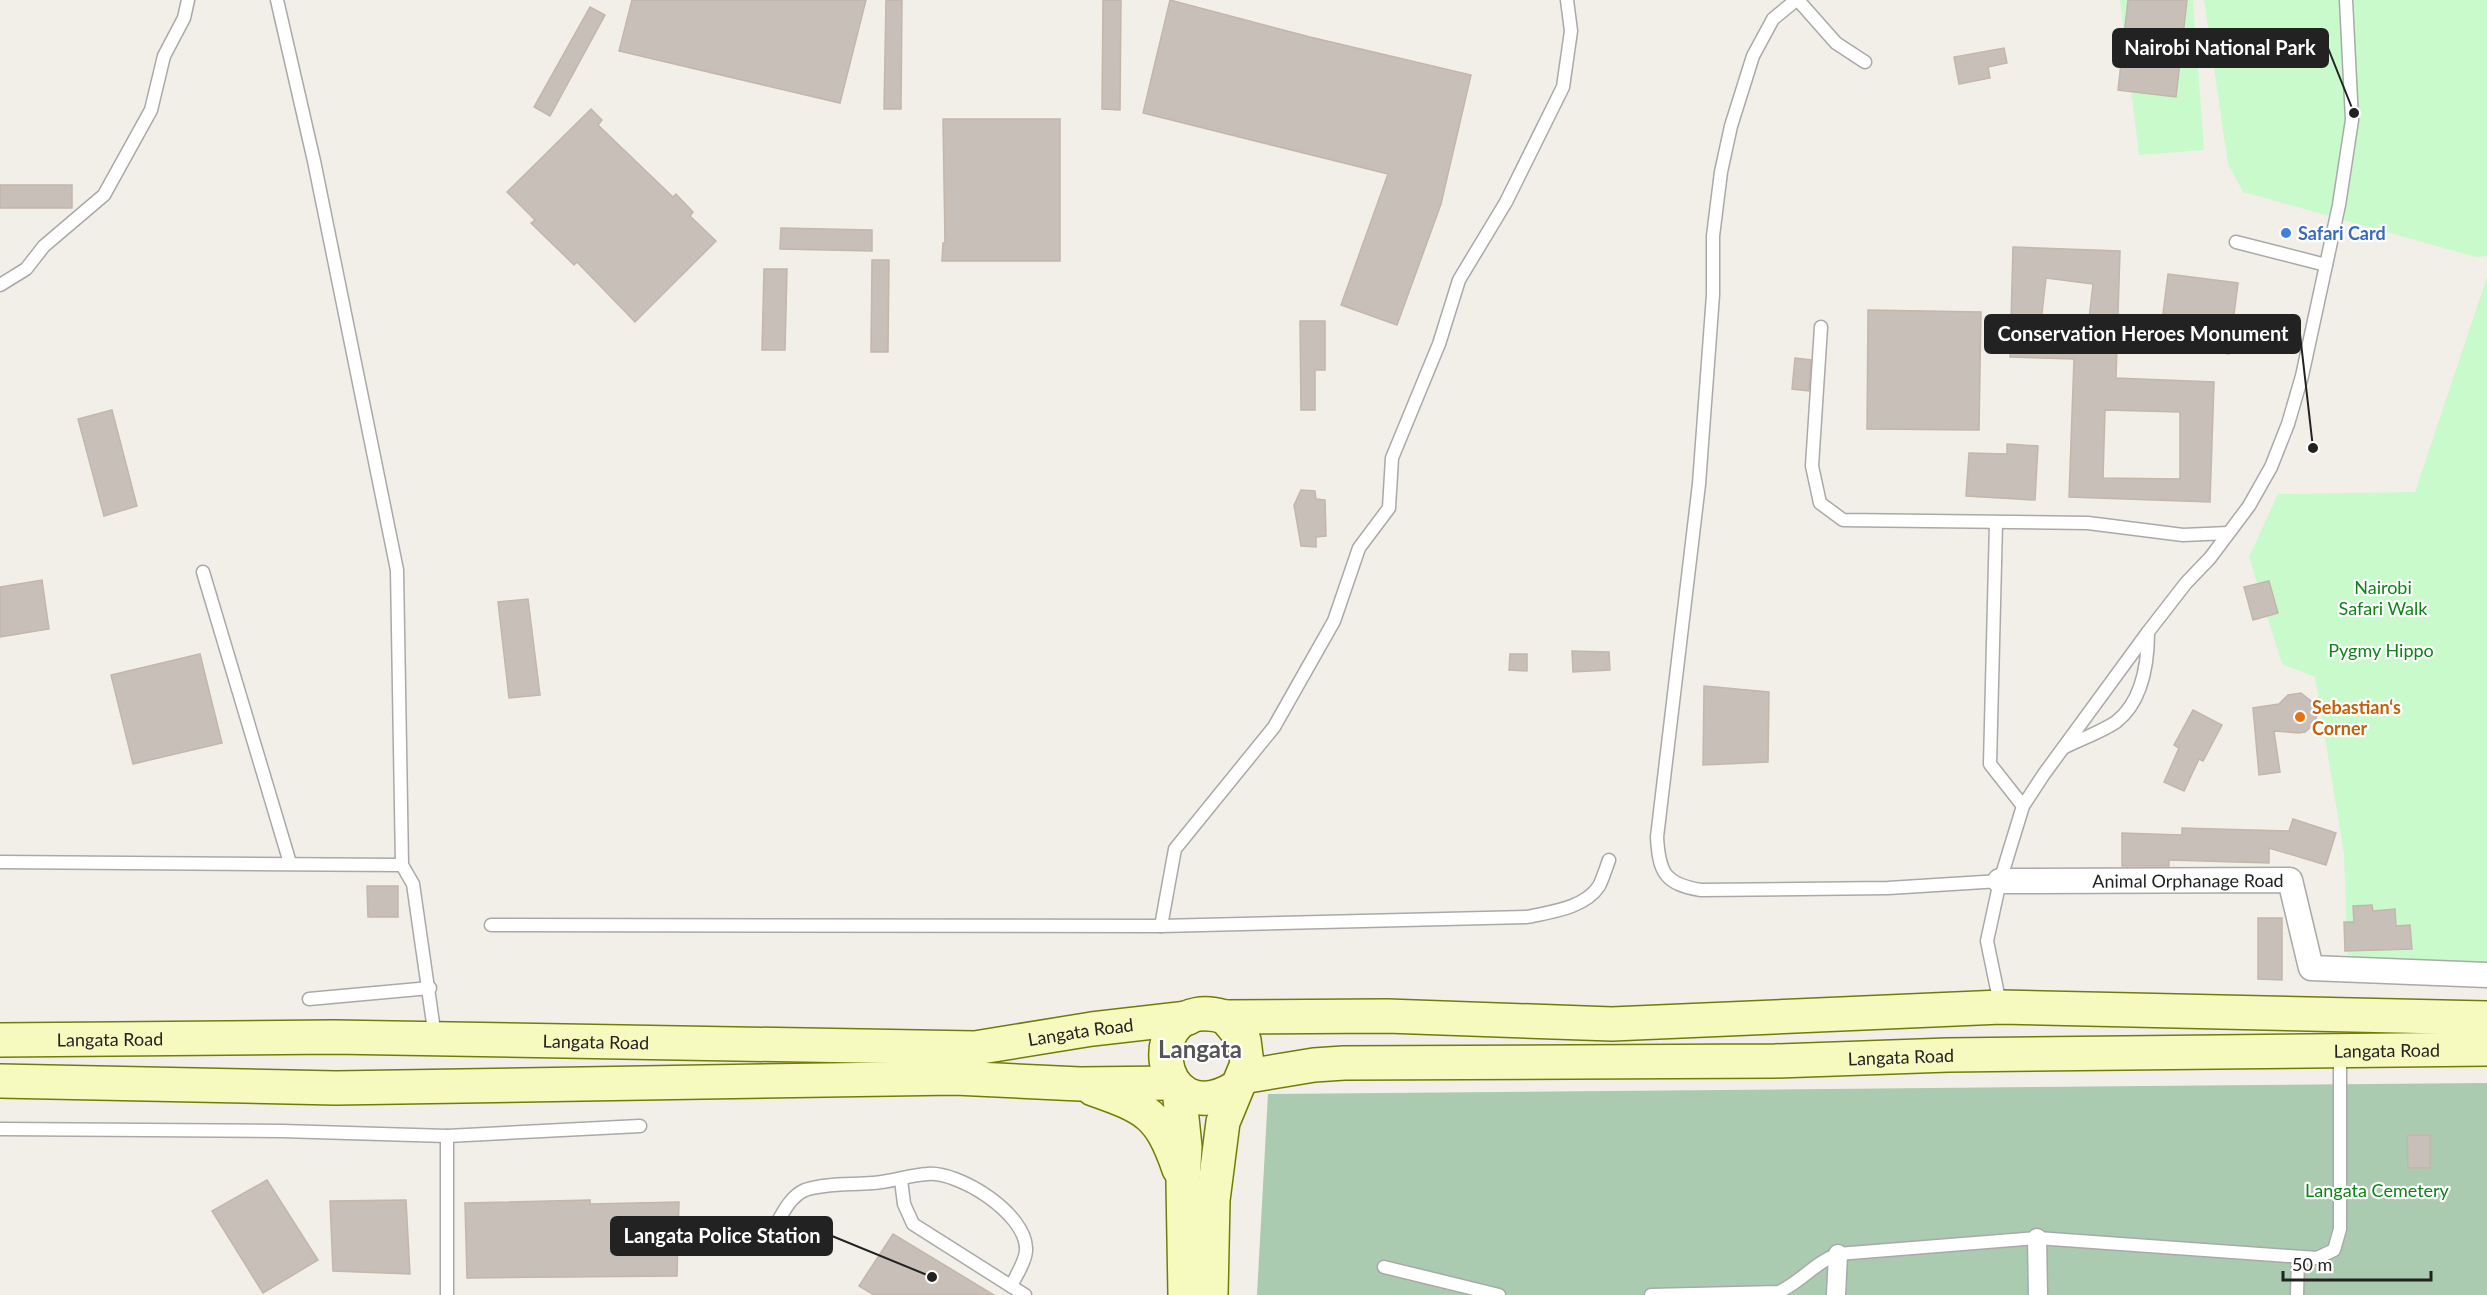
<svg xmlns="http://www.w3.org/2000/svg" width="2487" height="1295" font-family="Lato,sans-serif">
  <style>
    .cemetery { fill: #aacbaf }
    .park { fill: #c8facc }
    .building { fill: #c7bfb8; stroke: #c4b6ab; stroke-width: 1.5; fill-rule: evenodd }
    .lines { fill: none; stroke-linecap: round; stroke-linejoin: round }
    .service-casing { stroke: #a9a9a9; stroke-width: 15 }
    .pedestrian-casing { stroke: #a9a9a9; stroke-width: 21 }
    .minor-casing { stroke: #a9a9a9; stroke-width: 27 }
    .secondary-casing { stroke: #707d05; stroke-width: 36 }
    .service { stroke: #fff; stroke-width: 12 }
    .pedestrian { stroke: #fff; stroke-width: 18 }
    .minor { stroke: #fff; stroke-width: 24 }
    .secondary { stroke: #f7fabf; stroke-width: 33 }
    .shop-dot { fill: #3f7fe0; stroke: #fff; stroke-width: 2 }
    .food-dot { fill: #e8710a; stroke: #fff; stroke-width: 2 }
    .labels { text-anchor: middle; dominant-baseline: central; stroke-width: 4.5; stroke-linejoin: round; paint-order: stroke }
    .shop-label { font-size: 18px; font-weight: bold; fill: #366cbe; stroke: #fff; text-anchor: start }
    .park-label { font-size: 18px; fill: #0c8416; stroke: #fff }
    .food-label { font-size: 18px; font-weight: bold; fill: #c56008; stroke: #fff; text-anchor: start }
    .street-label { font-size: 18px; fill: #222; stroke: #fff }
    .district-label { font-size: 24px; font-weight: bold; fill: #555; stroke: #fff }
    .leader { fill: none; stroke: #222; stroke-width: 2 }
    .callout-dot { fill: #222; stroke: #fff; stroke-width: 2 }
    .callout { fill: #222; stroke: #222; stroke-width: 2 }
    .callout-label { font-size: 20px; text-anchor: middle; font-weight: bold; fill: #fff }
  </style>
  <rect width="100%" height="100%" fill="#f2efe9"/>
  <!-- cemetery -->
  <polygon class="cemetery" points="2487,1083 2487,1295 1257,1295 1268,1094"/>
  <!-- park -->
  <g class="park">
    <polygon points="2120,0 2193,0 2204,150 2139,155"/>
    <polygon points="2204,0 2487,0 2487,256 2476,257 2243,192 2228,164"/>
    <polygon points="2487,277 2487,969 2348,967 2344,854 2315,677 2282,664 2249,557 2278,494 2415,492"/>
  </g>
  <!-- building -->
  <g class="building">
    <polygon points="632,0 866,0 840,103 619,51"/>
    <polygon points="886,0 902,0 901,109 884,109"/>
    <polygon points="1103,0 1121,0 1120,110 1102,109"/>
    <polygon points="1170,0 1310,37 1471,75 1441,204 1397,325 1341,305 1388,174 1143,113"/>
    <polygon points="2128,0 2187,0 2176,97 2118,90"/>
    <polygon points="590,7 605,15 550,116 534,107"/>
    <polygon points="2004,48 2007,63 1988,67 1990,78 1959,84 1954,57"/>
    <polygon points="591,109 602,120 598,125 673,197 676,194 693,212 690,216 716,241 635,322 577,262 574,265 531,223 535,220 507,192"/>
    <polygon points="943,119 1060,119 1060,261 942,261 943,243 945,243"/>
    <rect x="0" y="185" width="72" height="23"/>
    <polygon points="781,228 872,230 872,251 780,249"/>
    <path d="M 2013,247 L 2120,251 L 2116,378 L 2214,382 L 2210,502 L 2069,497 L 2074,359 L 2010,357 ZM 2046,278 L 2093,284 L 2088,328 L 2041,322 ZM 2105,410 L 2180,412 L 2180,479 L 2103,478 Z"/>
    <polygon points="872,260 889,260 888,352 871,352"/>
    <polygon points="764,269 787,269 785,350 762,350"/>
    <polygon points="2168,274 2238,283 2229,354 2159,345"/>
    <polygon points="1868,310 1981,312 1979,430 1867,429"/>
    <polygon points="1300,321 1325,321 1325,370 1315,370 1315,410 1301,410"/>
    <polygon points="1795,358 1811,360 1809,391 1792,389"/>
    <polygon points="112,410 137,506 104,516 78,419"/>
    <polygon points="2007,444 2038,446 2035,500 1966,496 1969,453 2007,454"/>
    <polygon points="1301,490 1315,491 1316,499 1325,500 1326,536 1316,537 1316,547 1301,546 1294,505"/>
    <polygon points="42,580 49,629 0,637 0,587"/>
    <polygon points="2269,581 2278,613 2253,620 2244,587"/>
    <polygon points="528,599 540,695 509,698 498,602"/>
    <polygon points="1572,651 1609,652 1610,670 1573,672"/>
    <polygon points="200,654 222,743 133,764 111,675"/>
    <polygon points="1510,654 1527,654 1527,671 1509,670"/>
    <polygon points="1704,686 1769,692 1768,762 1703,765"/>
    <polygon points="2301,693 2316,705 2318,710 2315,723 2305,732 2299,733 2274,731 2280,772 2259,775 2253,708 2279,704 2288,695"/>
    <polygon points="2193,710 2222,725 2203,761 2199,759 2184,791 2164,782 2179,748 2174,745"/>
    <polygon points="2293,819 2336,833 2326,865 2269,848 2269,863 2169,860 2169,866 2122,866 2122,833 2182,835 2182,828 2289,831"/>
    <polygon points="367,886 398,886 398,917 368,917"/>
    <polygon points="2372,905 2373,911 2395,909 2396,926 2410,925 2412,949 2345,951 2344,922 2354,922 2353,906"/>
    <polygon points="2258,918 2282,918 2282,980 2258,979"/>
    <polygon points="2407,1135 2430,1135 2430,1168 2408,1168"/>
    <polygon points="267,1180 318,1260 263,1293 212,1211"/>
    <polygon points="406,1200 410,1274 333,1271 330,1201"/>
    <polygon points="590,1200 590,1204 679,1202 677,1276 467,1278 465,1203"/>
    <polygon points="893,1234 994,1295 874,1295 859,1286"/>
  </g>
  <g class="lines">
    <defs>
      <g id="service">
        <polyline points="277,0 314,161 397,570 402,865 413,884 435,1037"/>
        <path d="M 1796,0 L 1773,19 L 1753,56 L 1731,126 L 1721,172 L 1713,236 L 1713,295 L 1699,484 L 1657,837 C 1659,873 1665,884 1701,890 L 1888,888 L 2000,881"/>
        <polyline points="1798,0 1836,43 1865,62"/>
        <polyline points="2236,242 2326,265"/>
        <polyline points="0,285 26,269 44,246 104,195 151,110 164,56 184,18 188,0"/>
        <polyline points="1821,327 1812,466 1820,503 1843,520 2088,523 2183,535 2228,533"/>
        <polyline points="1996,523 1990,764 2023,806"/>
        <polyline points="203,572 290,863"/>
        <path d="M 2065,747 C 2081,739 2101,732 2116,722 C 2143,701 2148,664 2148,632"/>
        <polyline points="0,862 402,865"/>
        <path d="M 491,925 L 1161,926 L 1527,917 C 1550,912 1585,908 1599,886 C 1603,878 1606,868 1609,860"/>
        <polyline points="1161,926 1175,849 1274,727 1334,621 1359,548 1389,508 1392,458 1439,344 1459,280 1506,202 1563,87 1571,31 1567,0"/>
        <polyline points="309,999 430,988"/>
        <polyline points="2000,1004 1987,941 2000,881 2023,806 2044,774 2148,632 2186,583 2210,558 2249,506 2271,467 2288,424 2302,376 2339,205 2352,120 2346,0"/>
        <polyline points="0,1129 282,1131 447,1136 640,1126"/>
        <polyline points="901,1180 904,1204 913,1224 1025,1295"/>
        <path d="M 776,1225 C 783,1212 791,1196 805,1190 C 826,1183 851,1185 873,1183 C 892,1182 909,1175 927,1174 C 959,1171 1025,1213 1026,1248 C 1027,1259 1016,1276 1011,1286"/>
        <polyline points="1384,1267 1499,1295"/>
        <polyline points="447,1295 447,1136"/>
        <path d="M 1651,1295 L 1779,1292 C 1802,1281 1814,1263 1838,1254 L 2037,1238 L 2317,1258 L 2334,1250 L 2340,1229 L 2340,1052"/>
        <polyline points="2297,1295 2298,1258"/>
      </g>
      <g id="pedestrian">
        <polyline points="2037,1238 2038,1295"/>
        <polyline points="1836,1295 1838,1254"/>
      </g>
      <g id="minor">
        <path id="s1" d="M 2000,881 L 2290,880 L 2311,968 L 2487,975"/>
      </g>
      <g id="secondary">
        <path id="s2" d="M 0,1040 L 334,1037 L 975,1048 L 1092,1029 L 1188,1018"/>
        <path id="s3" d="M 1242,1077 L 1314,1065 L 1344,1063 L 1775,1061 L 1948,1055 L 2487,1049"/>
        <polyline points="0,1081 336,1088 955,1078 1080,1084 1173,1083"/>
        <path d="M 1235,1088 C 1154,1137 1136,991 1225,1017 L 1387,1016 L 1612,1024 L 2001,1007 L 2487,1018"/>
        <path d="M 1093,1089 C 1147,1108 1160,1114 1179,1169"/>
        <polyline points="1179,1089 1185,1147 1183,1182 1185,1295"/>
        <polyline points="1211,1295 1213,1200 1223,1122 1247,1064 1244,1040 1225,1017"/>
      </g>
    </defs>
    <!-- service casing -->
    <use href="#service" class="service-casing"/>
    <!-- pedestrian casing -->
    <use href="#pedestrian" class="pedestrian-casing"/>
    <!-- minor casing -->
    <use href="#minor" class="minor-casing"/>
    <!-- secondary casing -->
    <use href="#secondary" class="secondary-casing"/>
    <!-- service -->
    <use href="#service" class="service"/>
    <!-- pedestrian -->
    <use href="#pedestrian" class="pedestrian"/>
    <!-- minor -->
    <use href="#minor" class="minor"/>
    <!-- secondary -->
    <use href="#secondary" class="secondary"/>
  </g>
  <!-- markers -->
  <circle class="shop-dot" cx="2286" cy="233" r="6"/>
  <circle class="food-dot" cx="2300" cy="717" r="6"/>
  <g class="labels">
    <!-- shop labels -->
    <g class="shop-label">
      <text x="2298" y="233">Safari Card</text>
    </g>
    <!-- park labels -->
    <g class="park-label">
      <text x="2383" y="587">Nairobi<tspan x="2383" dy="21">Safari Walk</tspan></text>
      <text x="2381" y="650">Pygmy Hippo</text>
      <text x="2377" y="1190">Langata Cemetery</text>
    </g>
    <!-- food labels -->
    <g class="food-label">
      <text x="2312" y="707">Sebastian‘s<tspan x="2312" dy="21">Corner</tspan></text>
    </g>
    <!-- street labels -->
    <g class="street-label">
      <text stroke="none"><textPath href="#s1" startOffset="188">Animal Orphanage Road</textPath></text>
      <text stroke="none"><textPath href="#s2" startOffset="1082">Langata Road</textPath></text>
      <text stroke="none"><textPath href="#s2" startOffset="110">Langata Road</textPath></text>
      <text stroke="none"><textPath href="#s2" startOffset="596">Langata Road</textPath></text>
      <text stroke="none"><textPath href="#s3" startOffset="1146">Langata Road</textPath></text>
      <text stroke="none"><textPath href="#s3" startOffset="660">Langata Road</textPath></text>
    </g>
    <!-- district labels -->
    <g class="district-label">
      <text x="1200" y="1048">Langata</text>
    </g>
  </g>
  <!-- callouts -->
  <path class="leader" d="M2354 113L2328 48M2313 448L2300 334M932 1277L832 1236"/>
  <g class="callout-dot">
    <circle cx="2354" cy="113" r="6"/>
    <circle cx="2313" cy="448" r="6"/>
    <circle cx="932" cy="1277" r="6"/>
  </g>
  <g class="callout">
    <rect x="2113" y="29" width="215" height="38" rx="6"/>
    <rect x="1985" y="315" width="315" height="38" rx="6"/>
    <rect x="611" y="1217" width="221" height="38" rx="6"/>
  </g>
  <g class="callout-label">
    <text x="2220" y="55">Nairobi National Park</text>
    <text x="2143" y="341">Conservation Heroes Monument</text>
    <text x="722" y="1243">Langata Police Station</text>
  </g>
  <!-- scale -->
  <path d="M2283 1271v9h148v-9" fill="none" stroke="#222222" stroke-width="3"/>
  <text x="2292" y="1271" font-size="18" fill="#222222" stroke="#ffffff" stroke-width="4.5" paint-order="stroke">50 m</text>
</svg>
